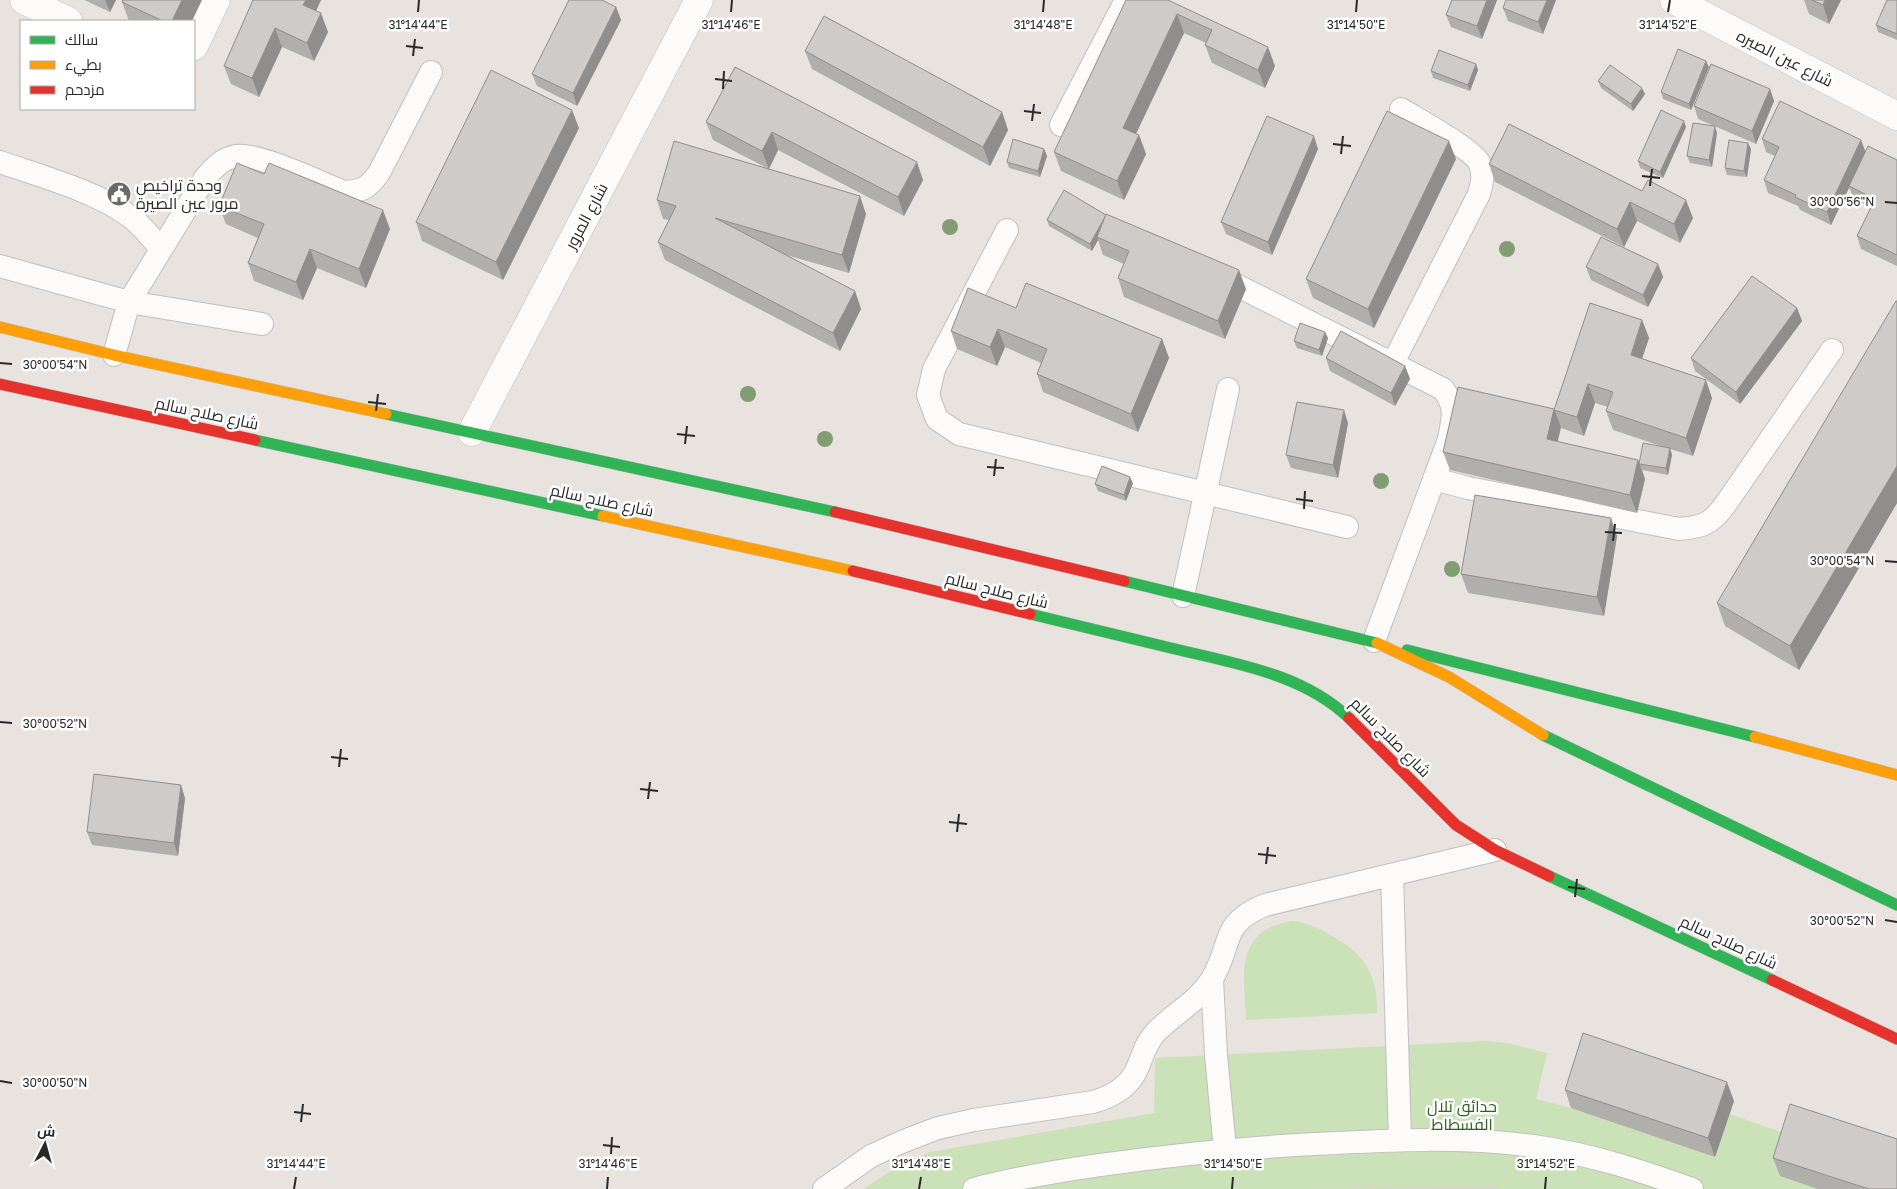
<svg xmlns="http://www.w3.org/2000/svg" width="1897" height="1189" font-family="'Golos Text',Cairo,sans-serif">
  <style>
    .green { fill: #cbe1b8 }
    .plaza { fill: #d8d3ce }
    .lines { fill: none; stroke-linecap: round; stroke-linejoin: round }
    .lane-casing { stroke: #c1bfbf; stroke-width: 24 }
    .street-casing { stroke: #c1bfbf; stroke-width: 29 }
    .fast-casing { stroke: #c4c2c0; stroke-width: 12 }
    .slow-casing { stroke: #c4c2c0; stroke-width: 12 }
    .jam-casing { stroke: #c4c2c0; stroke-width: 12 }
    .lane { stroke: #fcfbfa; stroke-width: 22 }
    .street { stroke: #fcfbfa; stroke-width: 28 }
    .fast { stroke: #30b455; stroke-width: 11 }
    .slow { stroke: #ff9f0a; stroke-width: 11 }
    .jam { stroke: #e5322d; stroke-width: 11 }
    .tree { fill: #829d73 }
    .wall { fill: #b1afac }
    .shaded-wall { fill: #908e8c }
    .building { fill: #cecbc8; stroke: #908e8c }
    .ticks { fill: none; stroke: #292929; stroke-width: 2 }
    .labels { text-anchor: middle; dominant-baseline: central; stroke-width: 5; stroke-linejoin: round; paint-order: stroke }
    .street-label { font-size: 16px; fill: #292929; stroke: #fff }
    .poi-label { font-size: 16px; fill: #292929; stroke: #fff; text-anchor: start }
    .park-label { font-size: 16px; fill: #2e631c; stroke: #fff }
    .ticks-label { font-size: 12px; text-anchor: middle; fill: #292929; stroke: #fff; stroke-width: 5; stroke-linejoin: round; paint-order: stroke }
  </style>
  <rect width="100%" height="100%" fill="#e8e3de"/>
  <!-- green -->
  <g class="green">
    <path d="M 1291,921 C 1306,922 1317,927 1330,935 C 1364,953 1378,974 1377,1013 L 1246,1020 C 1244,975 1234,931 1291,921 Z"/>
    <path d="M 1484,1041 L 1507,1043 L 1547,1053 L 1536,1099 L 1571,1108 L 1590,1052 L 1734,1101 L 1730,1114 L 1792,1136 L 1897,1155 L 1897,1189 L 864,1189 C 885,1173 906,1162 930,1152 L 1154,1113 L 1155,1058 Z"/>
  </g>
  <!-- plaza -->
  <polygon class="plaza" points="1497,1186 1497,1189 1321,1189 1384,1188"/>
  <g class="lines">
    <defs>
      <g id="lane">
        <polyline points="1061,125 1126,0"/>
        <path d="M 0,162 C 40,176 99,192 132,218 C 143,227 152,238 161,249"/>
        <polyline points="1007,230 934,369 928,395 937,419 959,434 1347,527"/>
        <polyline points="0,266 129,302 262,324"/>
        <path d="M 1218,276 L 1443,389 C 1457,408 1453,417 1449,439 L 1374,641"/>
        <path d="M 114,355 L 129,302 L 205,178 C 214,168 221,159 236,156 C 257,152 321,183 344,192 C 363,191 368,188 379,173 L 431,72"/>
        <path d="M 1393,363 L 1479,194 C 1482,184 1484,175 1480,164 C 1474,150 1417,119 1401,109"/>
        <path d="M 1434,479 L 1468,488 L 1679,529 C 1703,527 1711,524 1725,505 L 1832,350"/>
        <polyline points="1183,596 1228,389"/>
        <polyline points="1392,875 1400,1140"/>
        <polyline points="1212,979 1216,1055 1225,1150"/>
        <path d="M 824,1189 L 871,1156 L 904,1141 L 938,1128 L 974,1120 L 1093,1102 C 1111,1097 1129,1087 1137,1069 C 1143,1055 1146,1042 1156,1032 C 1174,1013 1198,1002 1212,979 C 1233,944 1219,924 1265,905 L 1495,850"/>
        <path d="M 974,1189 C 1015,1178 1058,1171 1100,1165 C 1171,1155 1242,1148 1314,1144 C 1389,1140 1466,1136 1540,1147 C 1593,1155 1642,1171 1692,1189"/>
      </g>
      <g id="street">
        <polyline points="24,0 68,21"/>
        <polyline points="1674,0 1897,116"/>
        <polyline points="194,46 216,0"/>
        <polyline points="472,432 699,0"/>
      </g>
      <g id="fast">
        <polyline points="386,414 835,512"/>
        <polyline points="255,440 603,516"/>
        <polyline points="1124,581 1377,643"/>
        <path d="M 1030,614 C 1077,625 1124,637 1171,648 C 1232,663 1302,673 1349,718"/>
        <polyline points="1407,650 1755,737"/>
        <polyline points="1543,735 1897,905"/>
        <polyline points="1549,876 1772,980"/>
      </g>
      <g id="slow">
        <polyline points="0,327 114,355 386,414"/>
        <polyline points="603,516 853,571"/>
        <polyline points="1377,643 1449,677 1543,735"/>
        <polyline points="1755,737 1897,775"/>
      </g>
      <g id="jam">
        <polyline points="0,384 255,440"/>
        <polyline points="835,512 1124,581"/>
        <polyline points="853,571 1030,614"/>
        <polyline points="1349,718 1456,825 1495,850 1549,876"/>
        <polyline points="1772,980 1897,1039"/>
      </g>
    </defs>
    <!-- lane casing -->
    <use href="#lane" class="lane-casing"/>
    <!-- street casing -->
    <use href="#street" class="street-casing"/>
    <!-- fast casing -->
    <use href="#fast" class="fast-casing"/>
    <!-- slow casing -->
    <use href="#slow" class="slow-casing"/>
    <!-- jam casing -->
    <use href="#jam" class="jam-casing"/>
    <!-- lane -->
    <use href="#lane" class="lane"/>
    <!-- street -->
    <use href="#street" class="street"/>
    <!-- fast -->
    <use href="#fast" class="fast"/>
    <!-- slow -->
    <use href="#slow" class="slow"/>
    <!-- jam -->
    <use href="#jam" class="jam"/>
  </g>
  <!-- trees -->
  <g class="tree">
    <circle cx="950" cy="227" r="8"/>
    <circle cx="1507" cy="249" r="8"/>
    <circle cx="748" cy="394" r="8"/>
    <circle cx="825" cy="439" r="8"/>
    <circle cx="1381" cy="481" r="8"/>
    <circle cx="1452" cy="569" r="8"/>
  </g>
  <!-- wall -->
  <g class="wall">
    <polygon points="84,0 116,0 110,12"/>
    <polygon points="253,0 321,0 316,11 328,32 314,61 282,47 259,97 231,84 224,66"/>
    <polygon points="1168,0 1275,66 1265,88 1212,63 1205,45 1206,43 1184,33 1136,134 1139,135 1146,154 1124,200 1061,171 1054,152"/>
    <polygon points="1497,0 1482,39 1451,27 1446,15"/>
    <polygon points="1506,0 1556,0 1543,34 1508,21 1503,8"/>
    <polygon points="1804,0 1841,0 1829,24 1809,14"/>
    <polygon points="1897,0 1897,40 1878,32 1876,25"/>
    <polygon points="122,2 192,21 129,21"/>
    <polygon points="616,7 621,20 577,106 537,86 532,74"/>
    <polygon points="805,51 1002,112 1008,130 990,166 812,69"/>
    <polygon points="1476,64 1478,70 1470,91 1433,78 1431,71"/>
    <polygon points="735,67 923,180 904,216 778,150 769,169 713,140 706,122"/>
    <polygon points="1709,67 1691,110 1663,99 1661,92"/>
    <polygon points="1598,81 1645,94 1633,111 1601,88"/>
    <polygon points="1770,89 1774,101 1756,144 1698,119 1694,106"/>
    <polygon points="1686,127 1663,178 1640,168 1638,161"/>
    <polygon points="579,128 503,280 422,241 416,222"/>
    <polygon points="1717,133 1712,167 1690,163 1687,156"/>
    <polygon points="1762,139 1861,140 1865,152 1897,160 1897,266 1861,249 1857,236 1871,207 1854,199 1849,187 1831,225 1800,210 1798,206 1768,193 1764,180 1775,156 1766,152"/>
    <polygon points="1748,143 1751,149 1747,177 1727,175 1725,168"/>
    <polygon points="1044,149 1047,156 1040,177 1009,168 1007,162"/>
    <polygon points="1318,149 1272,255 1226,234 1221,222"/>
    <polygon points="1456,159 1374,328 1313,298 1306,279"/>
    <polygon points="1489,164 1693,218 1680,243 1637,221 1624,247 1495,182"/>
    <polygon points="264,174 390,229 366,288 317,268 303,300 254,281 248,263 258,238 226,224 219,206"/>
    <polygon points="657,200 866,214 849,273 786,255 855,291 861,309 840,351 665,260 658,242 669,220 663,219"/>
    <polygon points="1106,215 1246,289 1225,339 1124,297 1118,278 1124,264 1103,255 1098,240 1092,251 1049,226 1047,220"/>
    <polygon points="1658,264 1663,277 1648,307 1591,280 1586,267"/>
    <polygon points="1897,301 1897,503 1799,670 1725,626 1717,603"/>
    <polygon points="1016,308 1162,339 1169,358 1138,432 1043,392 1037,374 1041,363 1005,347 997,366 957,349 951,331"/>
    <polygon points="1797,308 1802,321 1740,404 1695,371 1691,358"/>
    <polygon points="1642,320 1649,338 1642,359 1712,398 1693,456 1670,449 1672,455 1668,475 1642,470 1645,479 1637,513 1450,470 1443,452 1554,409 1561,427 1557,442 1639,463 1667,448 1613,430 1606,411 1608,407 1595,403 1584,436 1561,428 1554,410"/>
    <polygon points="1328,338 1322,356 1297,348 1294,341"/>
    <polygon points="1326,358 1405,366 1410,379 1395,406 1330,371"/>
    <polygon points="1348,423 1338,478 1291,468 1286,455"/>
    <polygon points="1133,483 1126,501 1098,491 1095,484"/>
    <polygon points="1617,536 1604,616 1468,593 1461,574"/>
    <polygon points="185,798 178,856 92,845 87,832"/>
    <polygon points="1565,1090 1734,1101 1715,1157 1571,1108"/>
    <polygon points="1773,1158 1897,1189 1818,1189 1780,1176"/>
  </g>
  <!-- shaded-wall -->
  <g class="shaded-wall">
    <polygon points="105,0 116,0 110,12"/>
    <polygon points="182,0 202,0 192,21 172,21"/>
    <polygon points="306,0 321,0 310,24 303,5"/>
    <polygon points="1487,0 1497,0 1482,39 1477,26"/>
    <polygon points="1547,0 1556,0 1543,34 1538,22"/>
    <polygon points="1825,0 1841,0 1829,24 1823,5"/>
    <polygon points="616,7 621,20 577,106 573,93"/>
    <polygon points="321,13 328,32 314,61 307,43"/>
    <polygon points="1177,14 1184,33 1130,146 1123,128"/>
    <polygon points="275,28 282,47 259,97 252,78"/>
    <polygon points="1268,47 1275,66 1265,88 1258,70"/>
    <polygon points="1706,61 1709,67 1691,110 1689,104"/>
    <polygon points="1476,64 1478,70 1470,91 1468,85"/>
    <polygon points="1642,88 1645,94 1633,111 1631,104"/>
    <polygon points="1770,89 1774,101 1756,144 1752,131"/>
    <polygon points="572,110 579,128 503,280 496,262"/>
    <polygon points="1002,112 1008,130 990,166 983,147"/>
    <polygon points="1684,121 1686,127 1663,178 1660,172"/>
    <polygon points="1715,126 1717,133 1712,167 1709,160"/>
    <polygon points="772,132 778,150 769,169 762,151"/>
    <polygon points="1139,135 1146,154 1124,200 1117,181"/>
    <polygon points="1314,136 1318,149 1272,255 1268,242"/>
    <polygon points="1861,140 1866,153 1831,225 1827,212"/>
    <polygon points="1449,141 1456,159 1374,328 1368,309"/>
    <polygon points="1748,143 1751,149 1747,177 1744,171"/>
    <polygon points="1044,149 1047,156 1040,177 1038,171"/>
    <polygon points="917,162 923,180 904,216 898,197"/>
    <polygon points="860,196 866,214 849,273 842,255"/>
    <polygon points="1686,200 1693,218 1680,243 1674,224"/>
    <polygon points="1630,202 1637,221 1624,247 1617,229"/>
    <polygon points="383,210 390,229 366,288 359,269"/>
    <polygon points="1106,215 1097,237 1098,240 1092,251 1090,244"/>
    <polygon points="310,249 317,268 303,300 296,282"/>
    <polygon points="1658,264 1663,277 1648,307 1643,295"/>
    <polygon points="1239,270 1246,289 1225,339 1218,321"/>
    <polygon points="855,291 861,309 840,351 833,333"/>
    <polygon points="1797,308 1802,321 1740,404 1736,392"/>
    <polygon points="1642,320 1649,338 1637,373 1631,355"/>
    <polygon points="998,329 1005,347 997,366 990,347"/>
    <polygon points="1325,332 1328,338 1322,356 1319,350"/>
    <polygon points="1162,339 1169,358 1138,432 1131,414"/>
    <polygon points="1405,366 1410,379 1395,406 1391,393"/>
    <polygon points="1706,380 1712,398 1693,456 1686,438"/>
    <polygon points="1588,384 1595,403 1584,436 1577,417"/>
    <polygon points="1554,409 1561,427 1554,458 1547,439"/>
    <polygon points="1344,410 1348,423 1338,478 1333,465"/>
    <polygon points="1670,448 1672,455 1668,475 1666,468"/>
    <polygon points="1638,460 1645,479 1637,513 1630,495"/>
    <polygon points="1897,466 1897,503 1799,670 1790,646"/>
    <polygon points="1130,477 1133,483 1126,501 1124,495"/>
    <polygon points="1611,518 1617,536 1604,616 1597,597"/>
    <polygon points="181,785 185,798 178,856 174,843"/>
    <polygon points="1727,1082 1734,1101 1715,1157 1708,1138"/>
  </g>
  <!-- building -->
  <g class="building">
    <polygon points="123,0 182,0 172,21 163,21 122,2"/>
    <polygon points="253,0 306,0 303,5 321,13 307,43 275,28 252,78 224,66"/>
    <polygon points="569,0 602,0 616,7 573,93 532,74"/>
    <polygon points="1126,0 1168,0 1268,47 1258,70 1205,45 1212,30 1177,14 1123,128 1139,135 1117,181 1054,152"/>
    <polygon points="1452,0 1487,0 1477,26 1446,15"/>
    <polygon points="1506,0 1547,0 1538,22 1503,8"/>
    <polygon points="1812,0 1825,0 1823,5"/>
    <polygon points="1887,0 1897,0 1897,34 1876,25"/>
    <polygon points="824,16 1002,112 983,147 805,51"/>
    <polygon points="1678,49 1706,61 1689,104 1661,92"/>
    <polygon points="1439,50 1476,64 1468,85 1431,71"/>
    <polygon points="1711,64 1770,89 1752,131 1694,106"/>
    <polygon points="1610,65 1642,88 1631,104 1598,81"/>
    <polygon points="735,67 917,162 898,197 772,132 762,151 706,122"/>
    <polygon points="491,70 572,110 496,262 416,222"/>
    <polygon points="1780,101 1861,140 1827,212 1795,197 1796,195 1764,180 1779,147 1762,139"/>
    <polygon points="1661,110 1684,121 1660,172 1638,161"/>
    <polygon points="1387,111 1449,141 1368,309 1306,279"/>
    <polygon points="1267,116 1314,136 1268,242 1221,222"/>
    <polygon points="1693,123 1715,126 1709,160 1687,156"/>
    <polygon points="1509,124 1642,191 1648,180 1686,200 1674,224 1630,202 1617,229 1489,164"/>
    <polygon points="1013,139 1044,149 1038,171 1007,162"/>
    <polygon points="1729,140 1748,143 1744,171 1725,168"/>
    <polygon points="674,141 860,196 842,255 715,218 855,291 833,333 658,242 676,206 657,200"/>
    <polygon points="1868,146 1897,160 1897,255 1857,236 1875,199 1849,186"/>
    <polygon points="237,163 264,174 269,163 383,210 359,269 310,249 296,282 248,263 264,224 219,206"/>
    <polygon points="1064,190 1106,215 1090,244 1047,220"/>
    <polygon points="1106,214 1239,270 1218,321 1118,278 1129,251 1097,237"/>
    <polygon points="1601,237 1658,264 1643,295 1586,267"/>
    <polygon points="1752,276 1797,308 1736,392 1691,358"/>
    <polygon points="1026,283 1162,339 1131,414 1037,374 1047,349 998,329 990,347 951,331 968,288 1016,308"/>
    <polygon points="1896,301 1897,301 1897,466 1790,646 1717,603"/>
    <polygon points="1590,303 1642,320 1631,355 1706,380 1686,438 1606,411 1613,392 1588,384 1577,417 1554,410"/>
    <polygon points="1300,323 1325,332 1319,350 1294,341"/>
    <polygon points="1341,331 1405,366 1391,393 1326,358"/>
    <polygon points="1458,387 1554,409 1547,439 1638,460 1630,495 1443,452"/>
    <polygon points="1297,402 1344,410 1333,465 1286,455"/>
    <polygon points="1643,443 1670,448 1666,468 1639,464"/>
    <polygon points="1102,466 1130,477 1124,495 1095,484"/>
    <polygon points="1475,495 1611,518 1597,597 1461,574"/>
    <polygon points="94,774 181,785 174,843 87,832"/>
    <polygon points="1583,1033 1727,1082 1708,1138 1565,1090"/>
    <polygon points="1790,1104 1897,1139 1897,1189 1869,1189 1773,1158"/>
  </g>
  <!-- ticks -->
  <path class="ticks" d="M 418,12 L 419,0M 731,12 L 732,0M 1043,12 L 1044,0M 1356,12 L 1357,0M 1668,12 L 1670,0M 406,46 L 423,48M 413,56 L 415,39M 715,79 L 732,81M 723,89 L 724,71M 1024,111 L 1041,113M 1032,121 L 1034,104M 1333,144 L 1351,146M 1341,154 L 1343,136M 1642,176 L 1660,178M 1650,186 L 1652,169M 1885,202 L 1897,203M 0,363 L 12,364M 368,402 L 386,404M 376,411 L 378,394M 677,434 L 695,436M 685,444 L 687,426M 987,467 L 1004,468M 994,476 L 996,459M 1296,499 L 1313,501M 1304,509 L 1305,491M 1605,532 L 1622,533M 1613,541 L 1615,524M 1885,561 L 1897,562M 0,722 L 12,723M 331,757 L 348,759M 339,767 L 341,749M 640,789 L 658,791M 648,799 L 650,782M 949,822 L 967,824M 957,832 L 959,814M 1258,854 L 1276,856M 1266,864 L 1268,847M 1568,887 L 1585,889M 1575,897 L 1577,879M 1885,920 L 1897,922M 0,1081 L 12,1083M 294,1112 L 311,1114M 301,1122 L 303,1104M 603,1145 L 620,1147M 611,1154 L 612,1137M 294,1189 L 296,1177M 607,1189 L 608,1177M 919,1189 L 921,1177M 1232,1189 L 1233,1177M 1545,1189 L 1546,1177"/>
  <!-- icons -->
  <defs>
    <symbol id="civic-disc" viewBox="-11 -11 22 22"><circle r="9.5" fill="#6c6a68" stroke="#fff"/><path d="M-.6-6.5H3V-4.5H.6V-3L4-1V1h2V6H-6V1h2V-1L-.6-3ZM-1.2 2.5V6h2.4V2.5Z" fill="#fff"/></symbol>
  </defs>
  <g fill-rule="evenodd">
    <use href="#civic-disc" x="105" y="180" width="28" height="28"/>
  </g>
  <g class="labels">
    <!-- street labels -->
    <g class="street-label">
      <text transform="translate(1785 58) rotate(27)">شارع عين الصيره</text>
      <text transform="translate(586 216) rotate(-62)">شارع المرور</text>
      <text transform="translate(207 413) rotate(12)">شارع صلاح سالم</text>
      <text transform="translate(602 500) rotate(12)">شارع صلاح سالم</text>
      <text transform="translate(997 590) rotate(14)">شارع صلاح سالم</text>
      <text transform="translate(1391 737) rotate(45)">شارع صلاح سالم</text>
      <text transform="translate(1729 942) rotate(25)">شارع صلاح سالم</text>
    </g>
    <!-- poi labels -->
    <g class="poi-label">
      <text x="136" y="185">وحدة تراخيص<tspan x="136" dy="18">مرور عين الصيرة</tspan></text>
    </g>
    <!-- park labels -->
    <g class="park-label">
      <text x="1462" y="1106">حدائق تلال<tspan x="1462" dy="18">الفسطاط</tspan></text>
    </g>
  </g>
  <g class="ticks-label">
    <text x="418" y="29">31°14'44"E</text>
    <text x="731" y="29">31°14'46"E</text>
    <text x="1043" y="29">31°14'48"E</text>
    <text x="1356" y="29">31°14'50"E</text>
    <text x="1668" y="29">31°14'52"E</text>
    <text x="1842" y="206">30°00'56"N</text>
    <text x="55" y="369">30°00'54"N</text>
    <text x="1842" y="565">30°00'54"N</text>
    <text x="55" y="728">30°00'52"N</text>
    <text x="1842" y="925">30°00'52"N</text>
    <text x="55" y="1087">30°00'50"N</text>
    <text x="296" y="1168">31°14'44"E</text>
    <text x="608" y="1168">31°14'46"E</text>
    <text x="921" y="1168">31°14'48"E</text>
    <text x="1233" y="1168">31°14'50"E</text>
    <text x="1546" y="1168">31°14'52"E</text>
  </g>
  <!-- legend -->
  <rect x="20" y="20" width="175" height="90" fill="#ffffff" stroke="#a9a9a9"/>
  <rect x="30" y="36" width="25" height="8" fill="#30b455" stroke="#a9a9a9"/>
  <text x="65" y="45" font-size="15" fill="#292929">سالك</text>
  <rect x="30" y="61" width="25" height="8" fill="#ff9f0a" stroke="#a9a9a9"/>
  <text x="65" y="70" font-size="15" fill="#292929">بطيء</text>
  <rect x="30" y="86" width="25" height="8" fill="#e5322d" stroke="#a9a9a9"/>
  <text x="65" y="95" font-size="15" fill="#292929">مزدحم</text>
  <!-- north arrow -->
  <g transform="translate(45 1144) rotate(6)" stroke="#ffffff" stroke-width="4" paint-order="stroke">
  <path d="M0-4L9 19L0 12L-9 19Z" fill="#292929"/>
  <text y="-8" font-size="14" font-weight="bold" text-anchor="middle" fill="#292929">ش</text>
  </g>
</svg>
